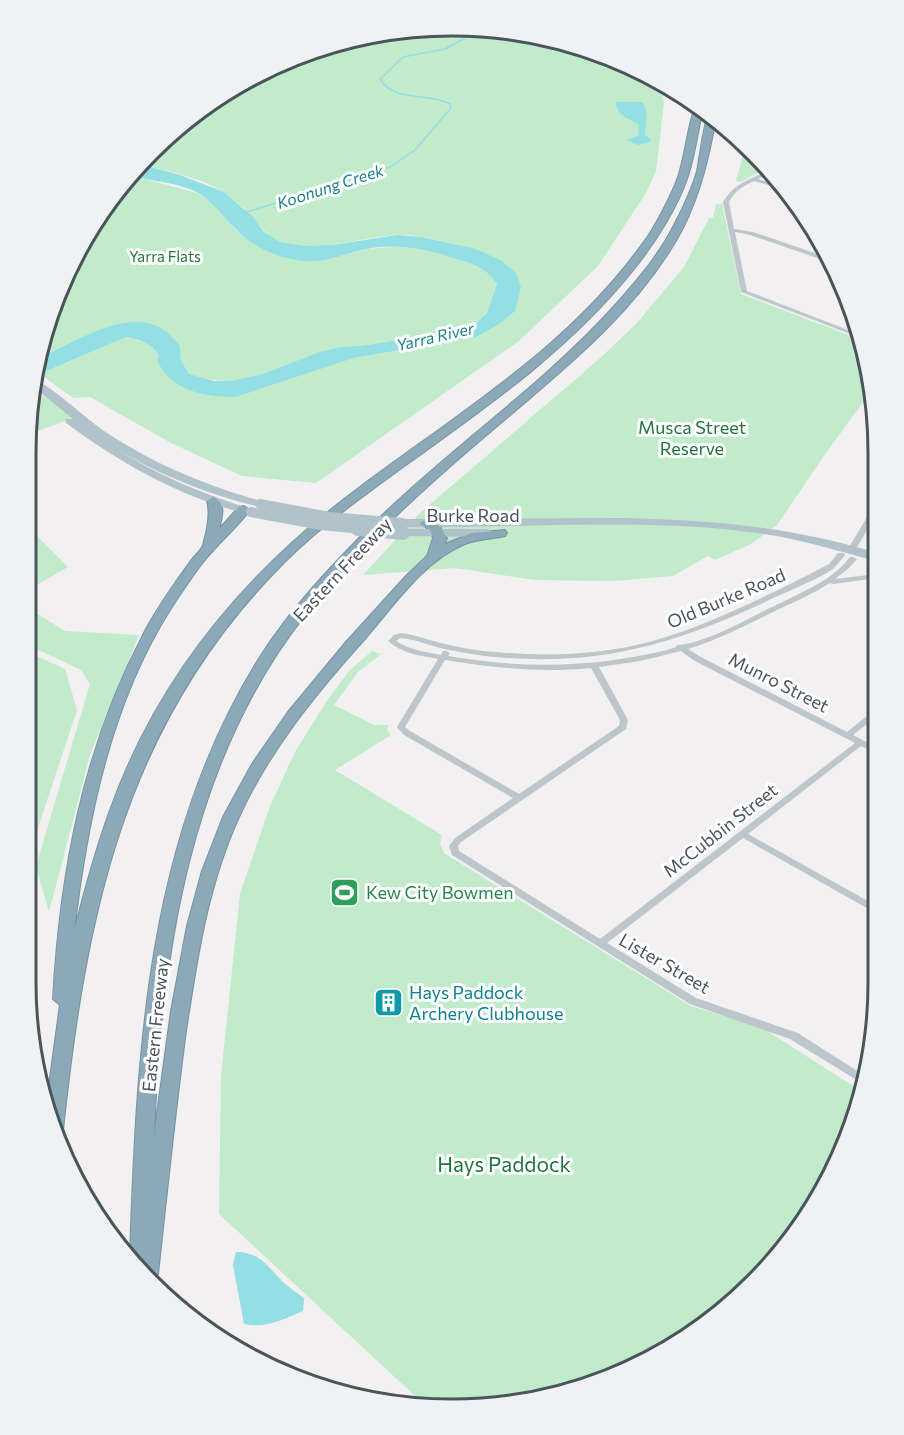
<svg xmlns="http://www.w3.org/2000/svg" width="904" height="1435" font-family="Commissioner,sans-serif">
  <style>
    .green { fill: #c2ebcc }
    .water { fill: #93dfe4 }
    .lines { fill: none; stroke-linecap: round; stroke-linejoin: round }
    .stream { stroke: #93dfe4; stroke-width: 1.5 }
    .motorway-casing { stroke: #7794a5; stroke-width: 2 }
    .minor { fill: #bcc6cb; fill-rule: evenodd }
    .primary { fill: #b2c2cb; fill-rule: evenodd }
    .motorway { fill: #8ca9b9; fill-rule: evenodd }
    .primary-bridge-far1 { stroke: #b2c2cb; stroke-width: 10 }
    .primary-bridge { stroke: #b2c2cb; stroke-width: 14 }
    .labels { text-anchor: middle; dominant-baseline: central; stroke-width: 6; stroke-linejoin: round; paint-order: stroke }
    .far-park-label { font-size: 15px; fill: #20763e; stroke: #fff }
    .far-water-label { font-size: 16px; font-style: italic; fill: #198188; stroke: #fff }
    .park-label { font-size: 18px; fill: #20763e; stroke: #fff }
    .street-label { font-size: 18px; fill: #49555b; stroke: #fff }
    .leisure-label { font-size: 18px; fill: #27864d; stroke: #fff; text-anchor: start }
    .culture-label { font-size: 18px; fill: #0d838f; stroke: #fff; text-anchor: start }
    .near-park-label { font-size: 21px; fill: #20763e; stroke: #fff }
    .rim { fill: none; stroke: #49555b; stroke-width: 3 }
  </style>
  <rect width="100%" height="100%" fill="#f2f0f0"/>
  <!-- green -->
  <g class="green">
    <path d="M 480,26 L 563,40 L 641,70 L 661,82 L 664,103 L 656,171 L 646,193 L 598,266 L 519,341 L 316,483 L 242,476 L 171,443 L 90,397 L 73,398 L 40,374 L 126,337 L 149,344 L 159,355 L 157,360 L 236,397 L 354,358 L 476,337 L 498,325 L 502,261 C 475,249 427,234 397,235 C 358,237 318,255 280,242 C 267,237 262,227 253,218 C 246,209 235,201 226,194 C 204,178 166,171 140,164 L 171,131 L 239,82 L 315,48 L 397,29 Z"/>
    <polygon points="745,147 766,168 741,182 736,181"/>
    <path d="M 130,175 L 197,193 L 214,204 L 239,233 L 319,261 L 368,249 L 403,246 L 434,251 L 485,268 L 497,284 C 493,299 489,315 475,323 C 453,337 394,343 367,345 C 358,346 348,346 340,348 C 303,358 268,379 229,381 C 215,381 202,378 188,374 L 181,361 L 180,346 L 106,328 L 39,358 L 57,292 L 67,285 L 80,266 L 77,256 L 114,192 Z"/>
    <polygon points="716,204 722,204 741,294 864,341 872,390 826,453 777,525 751,544 715,560 708,556 673,576 614,581 535,580 455,568 363,575 421,512 597,361 636,324 684,267 709,218 713,218"/>
    <polygon points="32,388 74,418 29,434 29,397"/>
    <polygon points="28,527 68,567 28,590"/>
    <polygon points="28,608 65,631 139,635 90,755 49,912 36,866 90,684 81,670 28,645"/>
    <polygon points="372,651 381,654 358,672 334,705 374,725 388,725 387,730 391,735 335,770 442,835 440,844 444,853 691,1006 761,1027 861,1091 846,1146 790,1243 689,1337 563,1395 428,1408 219,1214 221,1076 240,894 270,806 295,752 326,702 349,671"/>
    <polygon points="28,652 65,669 77,710 28,858 26,898"/>
  </g>
  <!-- water -->
  <g class="water">
    <path d="M 616,102 L 642,102 C 650,111 645,124 645,135 L 651,139 L 650,142 L 638,145 L 626,140 L 638,136 L 639,125 C 629,118 617,117 616,102 Z"/>
    <path d="M 140,164 L 180,175 L 224,192 L 253,217 L 264,232 L 280,242 L 305,246 L 333,245 L 397,235 L 422,237 L 476,249 L 502,261 L 516,273 L 521,287 L 515,311 L 498,325 L 476,337 L 354,358 L 236,397 C 206,397 171,392 157,360 L 159,355 C 151,343 140,340 126,337 L 35,376 L 39,358 C 72,344 118,312 155,325 C 165,329 174,338 180,346 L 181,361 L 189,374 L 214,381 L 231,381 L 260,375 L 320,352 L 342,347 L 368,345 L 459,330 L 476,323 L 487,313 L 497,284 C 486,268 475,264 456,259 C 427,249 398,243 367,249 C 346,253 326,263 305,261 C 283,260 254,248 239,232 C 225,219 216,205 200,194 C 180,182 152,182 130,175 Z"/>
    <path d="M 236,1252 C 259,1251 269,1268 284,1283 C 290,1288 297,1293 304,1298 L 303,1311 C 284,1319 265,1329 244,1324 L 233,1265 Z"/>
  </g>
  <g class="lines">
    <!-- stream -->
    <path class="stream" d="M 244,213 L 390,167 L 415,150 L 451,108 L 450,104 C 429,92 394,103 380,79 L 403,57 L 445,49 L 485,27"/>
    <defs>
      <g id="motorway">
        <path d="M 696,104 L 703,108 C 698,131 695,154 688,176 C 678,207 654,244 634,269 C 572,347 491,404 410,462 C 362,497 313,531 273,574 C 122,731 85,921 63,1130 L 56,1136 L 48,1120 L 46,1107 L 60,1005 L 53,999 C 60,872 83,749 143,635 C 156,609 173,586 190,562 C 193,557 202,550 203,545 C 207,531 211,514 207,501 L 213,497 C 227,502 222,518 219,529 L 239,507 L 244,506 L 250,510 C 237,528 218,543 204,561 C 192,576 181,593 170,610 C 110,705 87,821 74,932 C 84,892 95,852 109,813 C 157,677 245,572 360,487 C 460,412 569,347 643,243 C 654,229 672,194 678,177 C 686,153 687,127 696,104 Z"/>
        <path d="M 709,112 L 716,118 C 709,156 701,192 683,228 C 636,318 544,385 469,450 C 411,500 354,553 306,614 C 190,760 161,954 154,1136 L 171,1011 L 187,926 L 202,871 L 223,817 L 252,764 L 288,712 L 346,642 L 406,576 L 427,556 L 433,538 L 430,530 L 420,524 L 422,521 C 436,518 441,528 447,538 L 445,544 L 472,533 L 505,530 L 507,533 L 505,536 C 491,539 478,539 465,544 C 423,561 393,607 364,640 C 316,693 269,751 239,817 C 208,884 197,958 186,1031 C 175,1112 167,1193 158,1274 L 154,1280 L 130,1255 C 137,1050 147,836 260,657 C 291,608 332,565 373,524 C 451,447 544,385 617,303 C 638,279 659,255 673,227 C 682,210 692,189 697,171 C 701,152 702,130 709,112 Z"/>
      </g>
    </defs>
    <!-- motorway casing -->
    <use href="#motorway" class="motorway-casing"/>
    <!-- minor -->
    <g class="minor">
      <path d="M 769,171 L 771,173 L 758,179 L 786,187 L 789,191 L 754,181 C 743,186 735,191 729,202 L 734,229 L 753,232 L 832,259 L 835,264 L 750,235 L 735,232 L 747,291 L 861,335 L 863,339 L 741,292 L 723,202 C 733,184 751,178 769,171 Z"/>
      <polygon points="877,505 877,513 856,549 855,551 849,551 848,549 873,507"/>
      <path d="M 838,553 L 844,553 L 845,555 C 841,560 837,565 833,569 C 815,581 787,591 767,601 C 672,646 591,668 485,656 C 470,654 454,651 440,648 C 426,644 414,639 400,638 L 396,641 C 409,650 426,652 441,655 L 443,651 L 446,651 L 450,653 L 448,656 C 525,669 591,668 667,650 L 676,647 L 677,645 C 704,644 747,619 772,607 C 790,598 809,590 826,579 C 835,573 843,566 850,557 L 853,557 L 857,559 L 848,569 L 835,579 L 877,574 L 877,578 L 833,584 L 830,583 C 814,593 797,601 779,609 C 749,624 720,639 688,649 L 699,656 L 847,732 L 873,711 L 876,711 L 876,717 L 853,735 L 876,747 L 876,753 L 861,746 L 748,834 L 875,905 L 875,912 L 872,911 L 743,838 L 607,943 L 696,998 L 798,1033 L 865,1076 L 863,1084 L 790,1039 L 690,1004 L 452,855 L 449,846 L 455,838 L 513,798 L 404,735 L 397,727 L 438,659 C 421,656 401,653 388,641 L 394,635 L 401,633 C 417,635 430,641 445,644 C 462,648 478,651 495,652 C 546,657 599,655 649,642 C 707,626 762,598 816,571 L 829,564 ZM 681,651 L 693,660 L 855,743 L 600,939 L 459,851 L 458,846 L 461,842 L 626,729 L 628,720 L 599,667 L 640,661 ZM 445,660 C 494,668 542,673 591,668 L 620,720 L 619,726 L 519,794 L 410,731 L 405,727 Z"/>
    </g>
    <!-- primary -->
    <g class="primary">
      <path d="M 34,379 C 53,387 85,418 104,431 C 153,464 207,486 264,502 L 266,504 L 260,507 C 209,495 159,475 115,448 C 159,476 205,495 255,510 L 257,512 L 251,515 C 182,498 123,465 66,423 L 66,419 L 73,419 L 32,386 Z"/>
      <path d="M 624,518 C 714,520 791,527 877,553 L 877,561 C 837,551 798,538 757,533 C 640,517 520,529 402,527 L 396,523 L 402,519 Z"/>
      <polygon points="403,529 488,529 494,533 488,537 399,536 397,533"/>
    </g>
    <!-- motorway -->
    <use href="#motorway" class="motorway"/>
    <!-- primary-bridge-far1 -->
    <g class="primary-bridge-far1">
      <polyline points="260,504 330,517 402,523"/>
      <polyline points="251,512 321,525 373,530"/>
    </g>
    <!-- primary-bridge -->
    <polyline class="primary-bridge" points="358,529 403,533"/>
  </g>
  <!-- icons -->
  <defs>
    <symbol id="stadium-square" viewBox="-11 -11 22 22"><rect x="-9" y="-9" width="18" height="18" rx="4" fill="#2e9e5b" stroke="#fff"/><path d="M0-5a6.5 5 0 1 0 0 10a6.5 5 0 1 0 0-10ZM-3.5-1.8h7v3.6h-7Z" fill="#fff"/></symbol>
    <symbol id="building-square" viewBox="-11 -11 22 22"><rect x="-9" y="-9" width="18" height="18" rx="4" fill="#0f9aa8" stroke="#fff"/><path d="M-4-6H4V6H1V3H-1V6H-4ZM-2.5-4.3h1.7v1.8h-1.7ZM.8-4.3h1.7v1.8H.8ZM-2.5-1h1.7V.8h-1.7ZM.8-1h1.7V.8H.8Z" fill="#fff"/></symbol>
  </defs>
  <g fill-rule="evenodd">
    <use href="#stadium-square" x="328" y="876" width="33" height="33"/>
    <use href="#building-square" x="372" y="986" width="33" height="33"/>
  </g>
  <g class="labels">
    <!-- far-park labels -->
    <g class="far-park-label">
      <text x="165" y="256">Yarra Flats</text>
    </g>
    <!-- far-water labels -->
    <g class="far-water-label">
      <text transform="translate(330 186) rotate(-18)">Koonung Creek</text>
      <text transform="translate(435 336) rotate(-13)">Yarra River</text>
    </g>
    <!-- park labels -->
    <g class="park-label">
      <text x="692" y="427">Musca Street<tspan x="692" dy="21">Reserve</tspan></text>
    </g>
    <!-- street labels -->
    <g class="street-label">
      <text x="473" y="515">Burke Road</text>
      <text transform="translate(342 569) rotate(-47)">Eastern Freeway</text>
      <text transform="translate(726 598) rotate(-23)">Old Burke Road</text>
      <text transform="translate(779 682) rotate(27)">Munro Street</text>
      <text transform="translate(720 830) rotate(-38)">McCubbin Street</text>
      <text transform="translate(665 963) rotate(30)">Lister Street</text>
      <text transform="translate(155 1025) rotate(-84)">Eastern Freeway</text>
    </g>
    <!-- leisure labels -->
    <g class="leisure-label">
      <text x="366" y="892">Kew City Bowmen</text>
    </g>
    <!-- culture labels -->
    <g class="culture-label">
      <text x="409" y="992">Hays Paddock<tspan x="409" dy="21">Archery Clubhouse</tspan></text>
    </g>
    <!-- near-park labels -->
    <g class="near-park-label">
      <text x="504" y="1163">Hays Paddock</text>
    </g>
  </g>
  <!-- crop -->
  <path d="M0 0H904V1435H0ZM452 36H452A416 416 0 0 1 868 452V983A416 416 0 0 1 452 1399H452A416 416 0 0 1 36 983V452A416 416 0 0 1 452 36Z" fill="#f0f1f2" fill-rule="evenodd"/>
  <path class="rim" d="M452 36H452A416 416 0 0 1 868 452V983A416 416 0 0 1 452 1399H452A416 416 0 0 1 36 983V452A416 416 0 0 1 452 36Z"/>
</svg>
